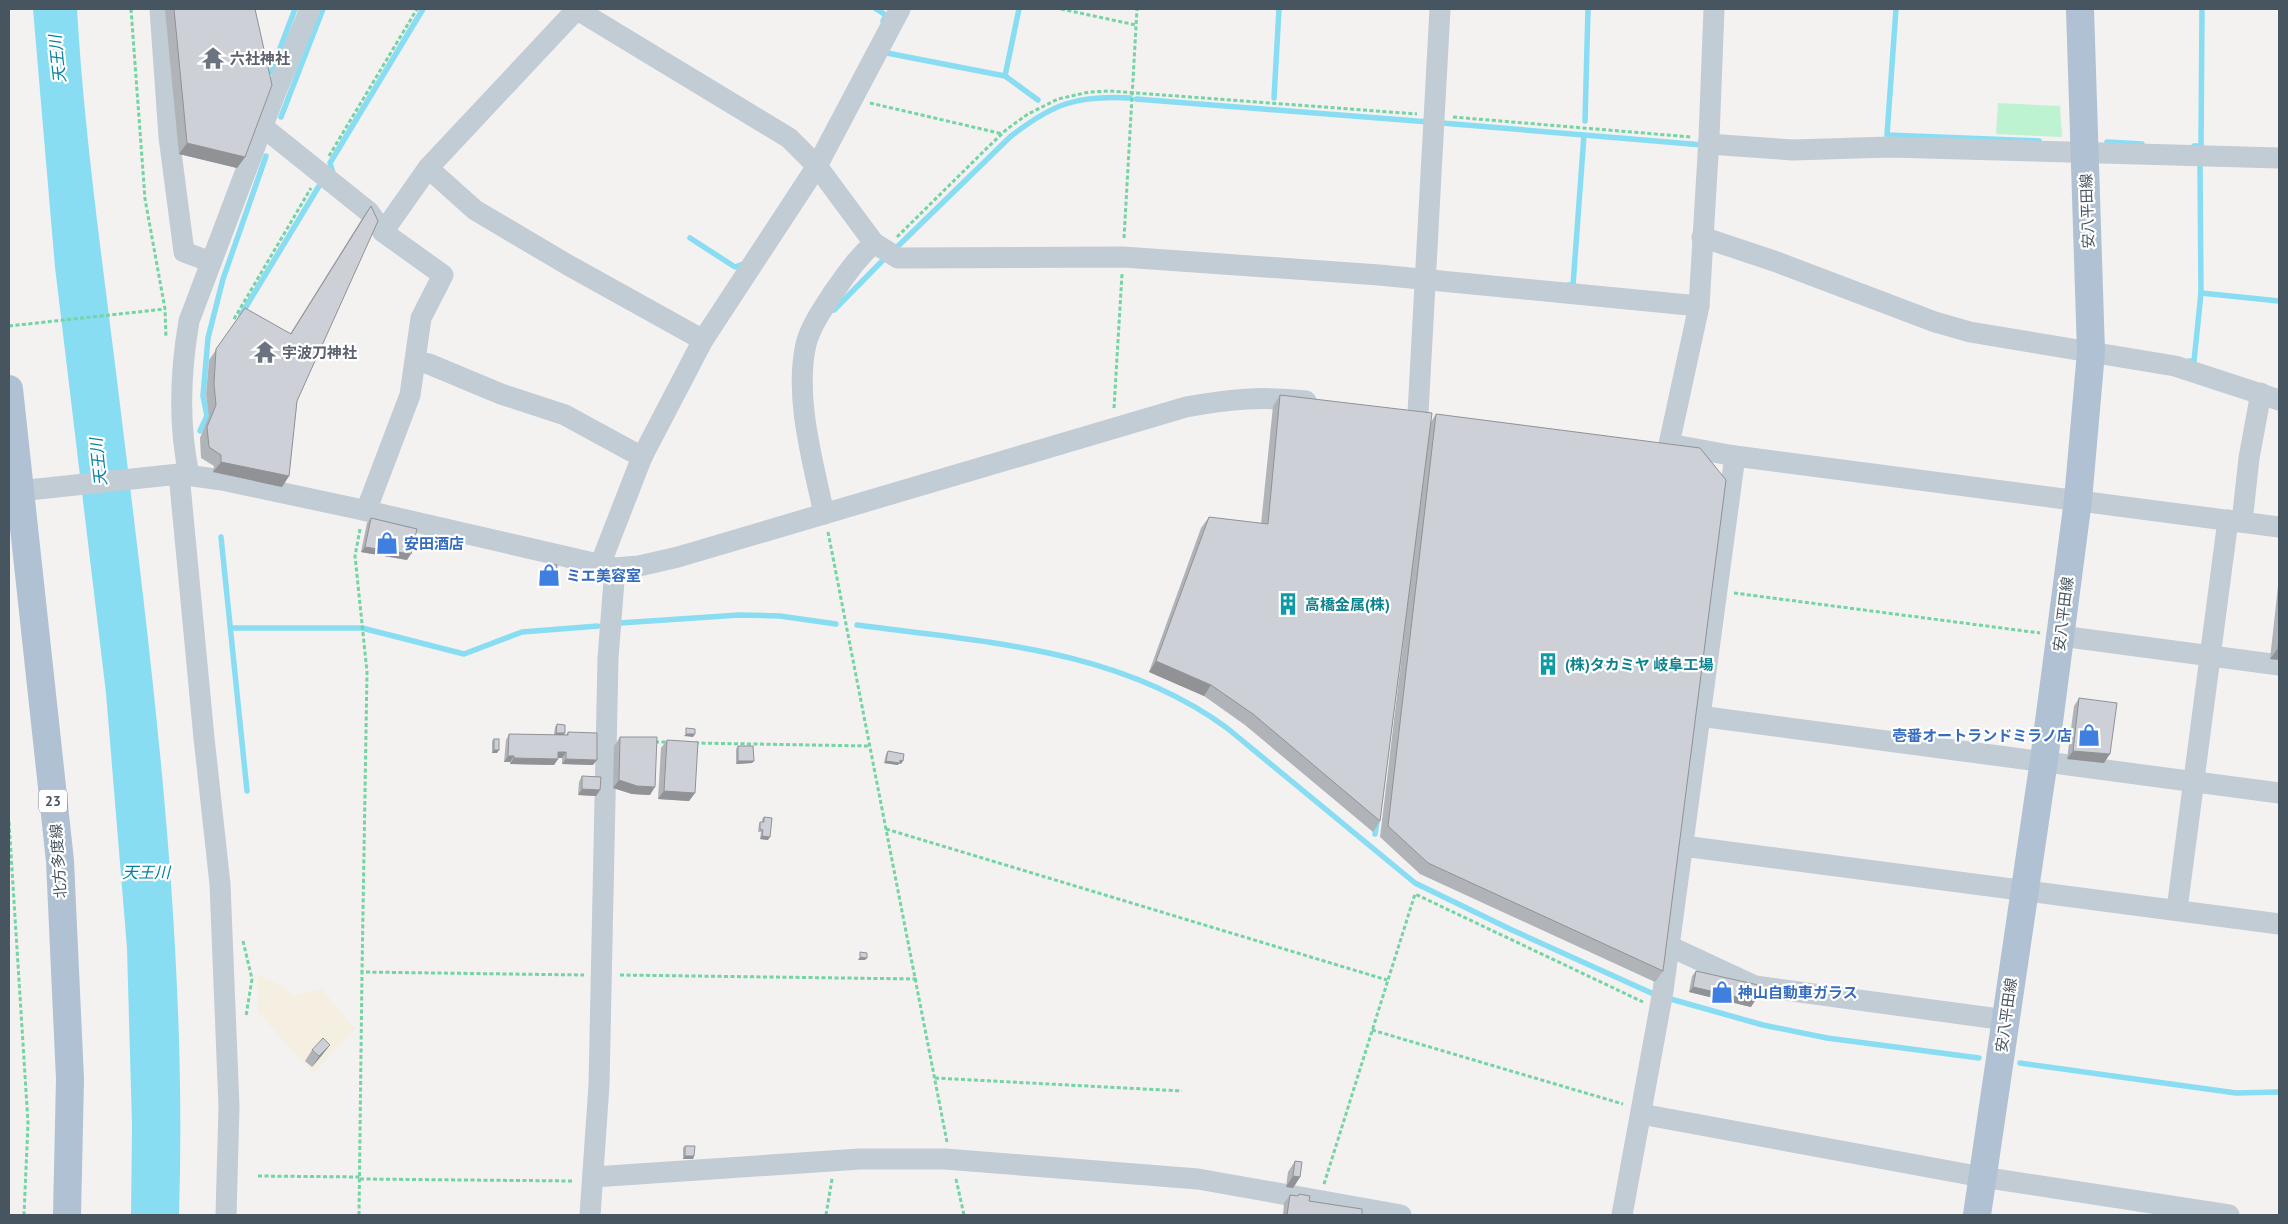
<svg xmlns="http://www.w3.org/2000/svg" width="2288" height="1224" font-family="'PT Sans','Noto Sans JP',sans-serif">
  <style>
    .green { fill: #bef3d2 }
    .sand { fill: #f5efe2 }
    .water { fill: #88ddf3 }
    .lines { fill: none; stroke-linecap: round; stroke-linejoin: round }
    .stream { stroke: #88ddf3; stroke-width: 5.5 }
    .path { stroke: #73d4a4; stroke-width: 3; stroke-dasharray: 4 2.5; stroke-linecap: butt }
    .minor { stroke: #c1ccd4; stroke-width: 21 }
    .major { stroke: #afc1d2; stroke-width: 28 }
    .wall { fill: #b0b3b8 }
    .shaded-wall { fill: #909296 }
    .building { fill: #cdd0d6; stroke: #909296 }
    .labels { text-anchor: middle; dominant-baseline: central; stroke-width: 4.5; stroke-linejoin: round; paint-order: stroke }
    .shield { fill: #fff; stroke: #7e8890; stroke-width: 1 }
    .shield-label { font-size: 14px; font-weight: bold; fill: #475561 }
    .worship-label { font-size: 15px; font-weight: bold; fill: #5b616d; stroke: #fff; text-anchor: start }
    .street-label { font-size: 15px; fill: #475561; stroke: #fff }
    .shop-label { font-size: 15px; font-weight: bold; fill: #366cbe; stroke: #fff; text-anchor: start }
    .culture-label { font-size: 15px; font-weight: bold; fill: #0d838f; stroke: #fff; text-anchor: start }
    .water-label { font-size: 16px; font-style: italic; fill: #0380a1; stroke: #fff }
  </style>
  <rect width="100%" height="100%" fill="#f4f1f1"/>
  <!-- green -->
  <polygon class="green" points="1998,103 2060,106 2062,137 1996,134"/>
  <!-- sand -->
  <polygon class="sand" points="258,975 281,985 294,996 321,988 355,1029 313,1073 257,1011"/>
  <!-- water -->
  <path class="water" d="M 33,9 L 77,9 C 84,130 101,251 116,372 C 150,651 188,933 179,1215 L 131,1215 L 132,1126 L 127,948 L 106,693 L 55,267 Z"/>
  <g class="lines">
    <!-- stream -->
    <g class="stream">
      <polyline points="876,9 886,15 883,21"/>
      <polyline points="1896,9 1887,135 2039,141"/>
      <polyline points="887,53 1005,76 1038,100"/>
      <polyline points="271,72 295,9"/>
      <polyline points="1005,76 1019,9"/>
      <polyline points="1274,98 1279,9"/>
      <polyline points="1136,99 1429,122"/>
      <polyline points="281,117 323,9"/>
      <polyline points="1585,121 1588,9"/>
      <polyline points="1442,123 1703,145"/>
      <polyline points="2107,142 2142,144"/>
      <polyline points="2194,146 2201,146 2202,9"/>
      <polyline points="333,173 330,163 423,9"/>
      <polyline points="690,238 735,267 743,264"/>
      <path d="M 894,250 L 1010,137 C 1052,104 1076,95 1130,98"/>
      <polyline points="1568,285 1573,285 1584,135"/>
      <polyline points="2201,293 2279,301"/>
      <polyline points="834,310 886,257"/>
      <polyline points="241,315 319,186"/>
      <polyline points="2189,361 2194,361 2201,293 2200,164"/>
      <polyline points="200,431 207,416 203,396 208,338 223,279 266,156"/>
      <polyline points="221,537 247,791"/>
      <polyline points="620,623 739,615 780,616 836,624"/>
      <path d="M 857,625 C 986,642 1119,649 1227,728 L 1415,883 L 1512,930 L 1658,996"/>
      <polyline points="232,628 362,628 464,654 522,632 598,626"/>
      <polyline points="1375,834 1377,822"/>
      <polyline points="1667,998 1763,1025 1827,1038 1979,1058"/>
      <polyline points="2020,1063 2236,1093 2279,1092"/>
    </g>
    <!-- path -->
    <g class="path">
      <polyline points="131,9 145,199 165,309 166,338"/>
      <polyline points="1061,9 1136,25"/>
      <polyline points="870,103 1003,134"/>
      <polyline points="1453,117 1691,137"/>
      <polyline points="329,156 417,9"/>
      <polyline points="897,237 985,150 1007,129 1028,114 1058,99 1089,92 1110,91 1417,114"/>
      <polyline points="1124,238 1137,9"/>
      <polyline points="234,319 311,188"/>
      <polyline points="9,326 165,309"/>
      <polyline points="1114,408 1122,274"/>
      <polyline points="360,529 355,556 367,672 362,972"/>
      <polyline points="828,532 947,1142"/>
      <polyline points="1734,593 2040,633"/>
      <polyline points="655,742 669,742"/>
      <polyline points="695,743 869,746"/>
      <polyline points="9,822 28,1123 24,1215"/>
      <polyline points="886,829 1387,980"/>
      <polyline points="243,941 252,979 246,1016"/>
      <polyline points="620,975 917,979"/>
      <polyline points="1372,1030 1623,1104"/>
      <polyline points="935,1078 1182,1091"/>
      <polyline points="258,1176 360,1177"/>
      <polyline points="360,1179 573,1181"/>
      <polyline points="956,1179 964,1215"/>
      <polyline points="1324,1184 1415,894 1643,1002"/>
      <polyline points="359,1215 362,972 584,975"/>
      <polyline points="826,1215 832,1179"/>
    </g>
    <!-- minor -->
    <g class="minor">
      <polyline points="160,9 169,137 184,252 211,262"/>
      <polyline points="576,9 789,138 817,166 874,243 898,258 1123,257 1379,275 1699,306"/>
      <polyline points="263,127 369,212 383,232 428,168 577,9"/>
      <polyline points="1708,144 1793,150 1889,147 2279,158"/>
      <polyline points="428,168 475,210 568,265 703,340"/>
      <polyline points="1702,237 1774,261 1935,322 1970,332 2175,366 2279,400"/>
      <polyline points="415,361 429,364 501,394 565,415 642,457"/>
      <polyline points="1418,413 1440,9"/>
      <polyline points="1669,444 1699,306 1709,138 1714,9"/>
      <polyline points="1674,445 1735,456 2279,527"/>
      <polyline points="179,474 204,738 220,884 229,1107 226,1215"/>
      <path d="M 189,475 C 178,423 180,373 189,321 L 273,99 L 310,9"/>
      <path d="M 19,491 L 179,474 L 222,480 L 363,510 L 615,568 L 639,566 L 678,557 L 1186,407 C 1231,399 1261,396 1306,401"/>
      <polyline points="366,511 410,395 421,318 443,275 383,232"/>
      <path d="M 824,514 C 813,462 794,397 806,344 C 811,325 823,309 833,293 C 846,275 857,258 874,243"/>
      <polyline points="2242,522 2249,458 2261,393"/>
      <polyline points="600,565 642,457 703,340 817,166 900,9"/>
      <polyline points="2061,636 2279,665"/>
      <polyline points="1699,716 2279,793"/>
      <polyline points="1683,846 2279,924"/>
      <polyline points="2177,909 2228,520"/>
      <polyline points="1669,946 1755,986 2006,1020"/>
      <polyline points="1641,1114 1982,1177 2229,1215"/>
      <polyline points="594,1177 860,1159 945,1159 1198,1179 1401,1215"/>
      <polyline points="590,1215 599,1085 608,658 615,568"/>
      <polyline points="1622,1215 1663,991 1735,456"/>
    </g>
    <!-- major -->
    <g class="major">
      <polyline points="9,389 60,861 70,1079 67,1215"/>
      <polyline points="1977,1215 2044,760 2078,500 2091,352 2080,9"/>
    </g>
  </g>
  <!-- wall -->
  <g class="wall">
    <polygon points="165,9 255,9 245,157 237,168 179,154"/>
    <polygon points="371,206 297,401 289,476 282,487 213,472 214,466 201,458 200,438 209,416 206,395 209,360 245,308 290,334 363,217"/>
    <polygon points="1280,395 1431,422 1436,414 1663,971 1655,982 1420,874 1380,837 1406,620 1380,821 1373,832 1245,725 1204,696 1149,672 1201,528 1209,517 1261,524 1273,406"/>
    <polygon points="371,518 407,560 361,552 367,523"/>
    <polygon points="547,564 554,582 543,582 545,567"/>
    <polygon points="2279,577 2279,660 2270,659"/>
    <polygon points="2079,698 2104,763 2067,759 2074,706"/>
    <polygon points="557,724 565,733 564,735 566,735 568,732 593,765 562,764 562,758 558,758 558,759 554,765 510,764 510,762 504,762 506,740 509,734 554,735 555,727"/>
    <polygon points="620,737 650,795 632,794 613,788 614,746"/>
    <polygon points="494,739 497,753 492,753 492,741"/>
    <polygon points="667,740 695,793 689,801 658,799 661,748"/>
    <polygon points="738,746 754,761 752,763 736,764 736,749"/>
    <polygon points="888,751 901,764 899,763 898,765 884,763 886,754"/>
    <polygon points="582,776 600,790 596,796 578,795 579,782"/>
    <polygon points="764,817 768,840 760,839 761,832 758,832 759,824 760,822 762,822 762,819"/>
    <polygon points="1696,971 1751,1007 1689,992 1692,976"/>
    <polygon points="330,1045 322,1055 312,1067 305,1061 312,1050"/>
    <polygon points="685,1146 694,1156 693,1159 683,1159 683,1148"/>
    <polygon points="1295,1161 1300,1177 1293,1188 1286,1187 1288,1172"/>
    <polygon points="1299,1194 1309,1201 1362,1215 1283,1215 1284,1203 1290,1195 1297,1196"/>
  </g>
  <!-- shaded-wall -->
  <g class="shaded-wall">
    <polygon points="187,143 245,157 237,168 179,154"/>
    <polygon points="221,462 289,476 282,487 213,472"/>
    <polygon points="365,547 411,554 407,560 361,552"/>
    <polygon points="545,579 556,580 554,582 543,582"/>
    <polygon points="2278,648 2279,649 2279,660 2270,659"/>
    <polygon points="1156,661 1211,685 1204,696 1149,672"/>
    <polygon points="556,733 565,733 563,736 554,736"/>
    <polygon points="686,734 695,734 693,737 684,736"/>
    <polygon points="494,750 499,750 497,753 492,753"/>
    <polygon points="2073,751 2110,754 2104,763 2067,759"/>
    <polygon points="558,752 566,752 562,758 554,758"/>
    <polygon points="508,756 514,756 510,762 504,762"/>
    <polygon points="514,758 558,759 554,765 510,764"/>
    <polygon points="566,759 597,760 593,765 562,764"/>
    <polygon points="900,760 903,761 901,764 899,763 898,765 884,763 886,761"/>
    <polygon points="738,761 754,761 752,763 736,764"/>
    <polygon points="619,780 655,787 650,795 632,794 613,788"/>
    <polygon points="582,789 600,790 596,796 578,795"/>
    <polygon points="664,791 695,793 689,801 658,799"/>
    <polygon points="762,836 770,837 768,840 760,839"/>
    <polygon points="860,957 867,958 865,960 858,960"/>
    <polygon points="1693,987 1755,1001 1751,1007 1689,992"/>
    <polygon points="330,1045 322,1055 312,1067 319,1056"/>
    <polygon points="685,1156 694,1156 693,1159 683,1159"/>
    <polygon points="1293,1176 1300,1177 1293,1188 1286,1187"/>
  </g>
  <!-- building -->
  <g class="building">
    <polygon points="174,9 255,9 272,85 245,157 187,143"/>
    <polygon points="371,206 378,221 297,401 289,476 221,462 221,455 209,447 207,427 216,405 214,384 216,349 245,308 291,334"/>
    <polygon points="1280,395 1432,413 1380,821 1253,714 1211,685 1156,661 1209,517 1268,524"/>
    <polygon points="1436,414 1700,448 1726,480 1663,971 1428,863 1388,826"/>
    <polygon points="371,518 417,529 411,554 365,547"/>
    <polygon points="547,564 557,565 556,580 545,579"/>
    <polygon points="2279,636 2279,649 2278,648"/>
    <polygon points="2079,698 2117,703 2110,754 2073,751"/>
    <polygon points="557,724 565,725 565,733 556,733"/>
    <polygon points="686,728 695,729 695,734 686,734"/>
    <polygon points="568,732 597,733 597,760 566,759 566,752 558,752 558,759 514,758 514,756 508,756 509,734 568,735"/>
    <polygon points="620,737 657,737 655,787 637,786 619,780"/>
    <rect x="494" y="739" width="5" height="11"/>
    <polygon points="667,740 698,742 695,793 664,791"/>
    <polygon points="738,746 753,746 754,761 738,761"/>
    <polygon points="888,751 904,754 903,761 900,760 900,763 886,761"/>
    <polygon points="582,776 601,777 600,790 582,789"/>
    <polygon points="764,817 772,818 770,837 762,836 763,830 760,829 760,822 764,822"/>
    <polygon points="860,952 867,953 867,958 860,957"/>
    <polygon points="1696,971 1758,985 1755,1001 1693,987"/>
    <polygon points="323,1038 330,1045 319,1056 312,1050"/>
    <polygon points="685,1146 695,1146 694,1156 685,1156"/>
    <polygon points="1295,1161 1302,1162 1300,1177 1293,1176"/>
    <polygon points="1299,1194 1310,1196 1309,1201 1362,1209 1362,1215 1287,1215 1290,1195 1298,1196"/>
  </g>
  <!-- icons -->
  <defs>
    <symbol id="temple-bare" viewBox="-9 -9 18 18"><path d="M0-6L5-2H3V0L6.5 2.5H4V6H1.5V3h-3V6H-4V2.5H-6.5L-3 0V-2H-5Z" fill="#6b7280" stroke="#fff" stroke-width="2.5" paint-order="stroke"/></symbol>
    <symbol id="shop-bare" viewBox="-9 -9 18 18"><path d="M-5-2.5h2.3a2.7 3.5 0 0 1 5.4 0H5L5.5 6h-11ZM-1.5-2.5h3a1.5 2.3 0 0 0-3 0Z" fill="#3f7fe0" stroke="#fff" stroke-width="2.5" paint-order="stroke"/></symbol>
    <symbol id="building-bare" viewBox="-9 -9 18 18"><path d="M-4-6H4V6H1V3H-1V6H-4ZM-2.5-4.3h1.7v1.8h-1.7ZM.8-4.3h1.7v1.8H.8ZM-2.5-1h1.7V.8h-1.7ZM.8-1h1.7V.8H.8Z" fill="#0f9aa8" stroke="#fff" stroke-width="2.5" paint-order="stroke"/></symbol>
  </defs>
  <g fill-rule="evenodd">
    <use href="#temple-bare" x="197" y="42" width="32" height="32"/>
    <use href="#temple-bare" x="249" y="336" width="32" height="32"/>
    <use href="#shop-bare" x="371" y="527" width="32" height="32"/>
    <use href="#shop-bare" x="533" y="559" width="32" height="32"/>
    <use href="#building-bare" x="1272" y="588" width="32" height="32"/>
    <use href="#building-bare" x="1532" y="648" width="32" height="32"/>
    <use href="#shop-bare" x="2073" y="719" width="32" height="32"/>
    <use href="#shop-bare" x="1706" y="976" width="32" height="32"/>
  </g>
  <g class="labels">
    <!-- shield labels -->
    <rect class="shield" x="39" y="789.5" width="28" height="23" rx="4"/>
    <g class="shield-label">
      <text x="53" y="801">23</text>
    </g>
    <!-- worship labels -->
    <g class="worship-label">
      <text x="230" y="58">六社神社</text>
      <text x="282" y="352">宇波刀神社</text>
    </g>
    <!-- street labels -->
    <g class="street-label">
      <text transform="translate(2087 211) rotate(-92)">安八平田線</text>
      <text transform="translate(2063 614) rotate(-83)">安八平田線</text>
      <text transform="translate(58 861) rotate(-94)">北方多度線</text>
      <text transform="translate(2006 1015) rotate(-82)">安八平田線</text>
    </g>
    <!-- shop labels -->
    <g class="shop-label">
      <text x="404" y="543">安田酒店</text>
      <text x="566" y="575">ミエ美容室</text>
      <text x="2072" y="735" text-anchor="end">壱番オートランドミラノ店</text>
      <text x="1738" y="992">神山自動車ガラス</text>
    </g>
    <!-- culture labels -->
    <g class="culture-label">
      <text x="1305" y="604">高橋金属(株)</text>
      <text x="1565" y="664">(株)タカミヤ 岐阜工場</text>
    </g>
    <!-- water labels -->
    <g class="water-label">
      <text transform="translate(57 59) rotate(-96)">天王川</text>
      <text transform="translate(98 462) rotate(-96)">天王川</text>
      <text x="146" y="872">天王川</text>
    </g>
  </g>
  <!-- border -->
  <rect width="2288" height="1224" fill="none" stroke="#475561" stroke-width="20"/>
</svg>
